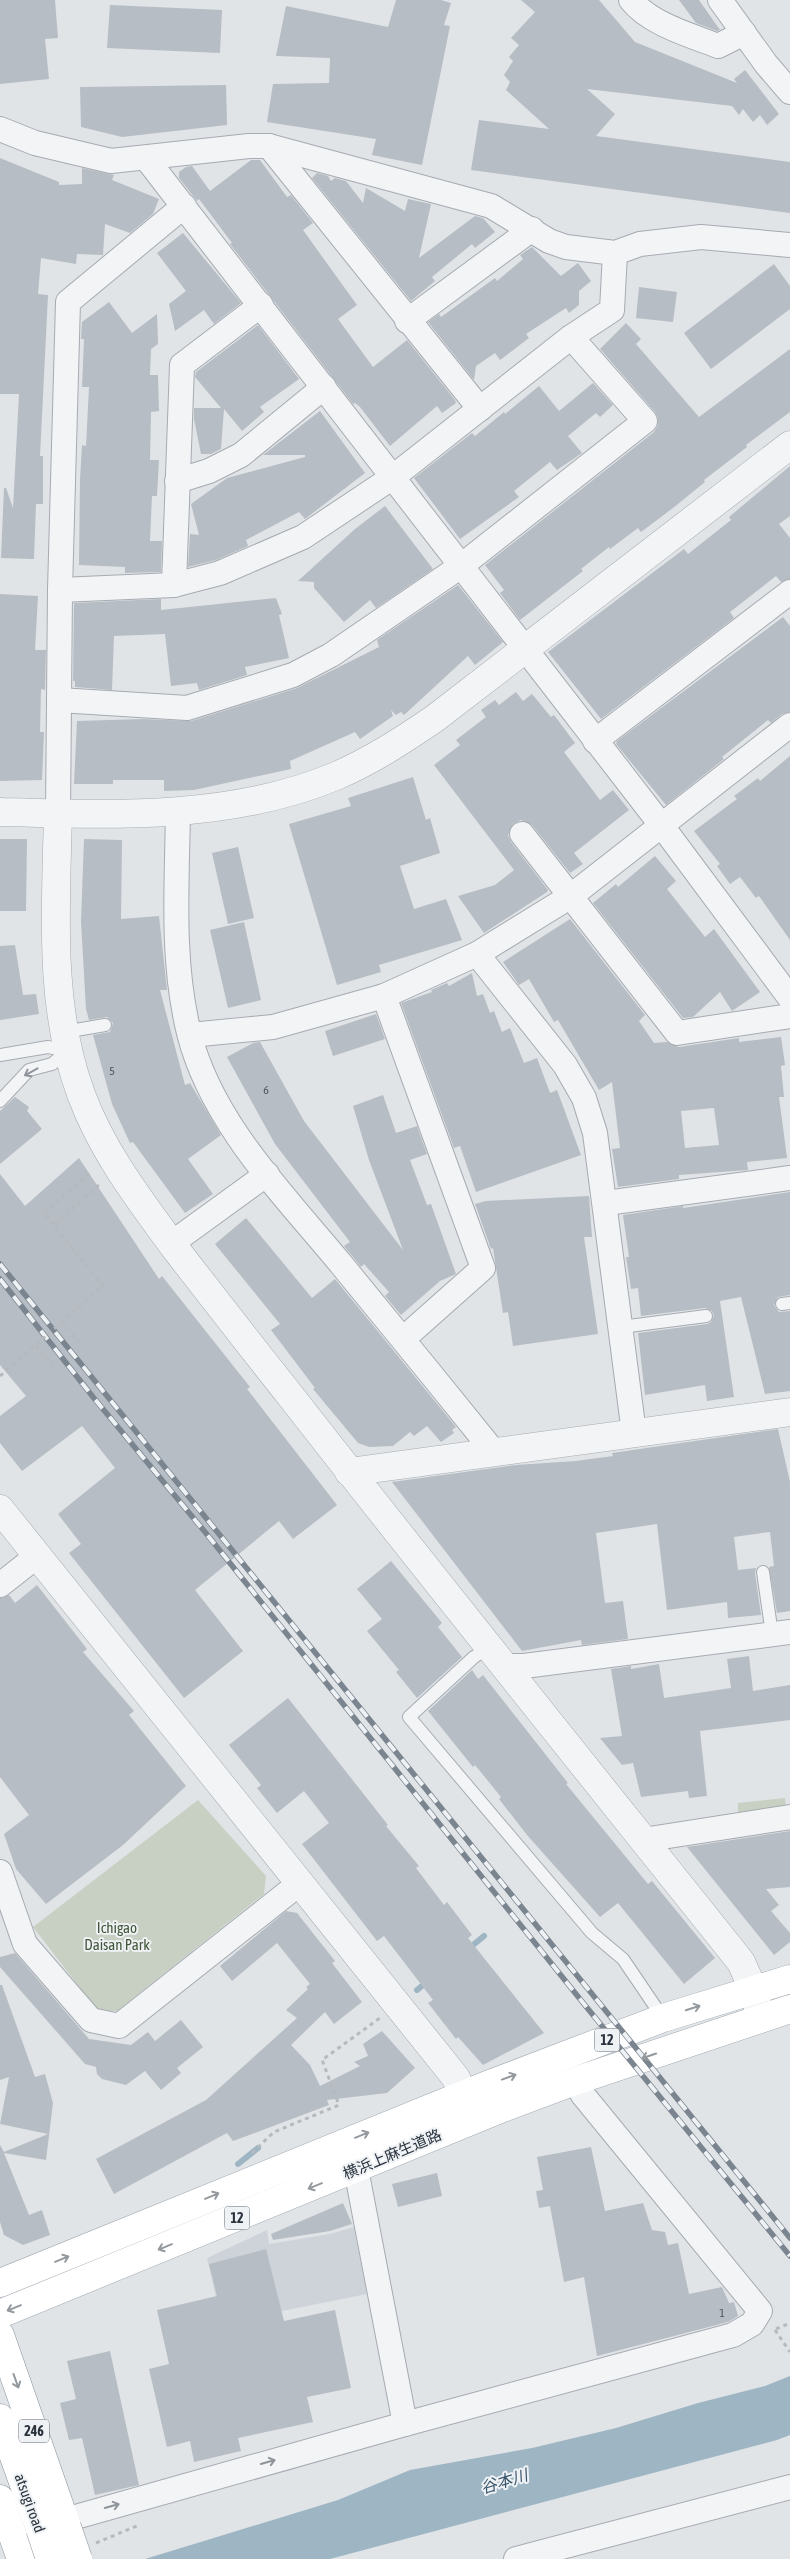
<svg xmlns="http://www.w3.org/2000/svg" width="790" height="2559" font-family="'Asap Condensed','Noto Sans JP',sans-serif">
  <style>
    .built { fill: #ced3d9 }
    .green { fill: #c7d0c2 }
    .water { fill: #9eb5c4 }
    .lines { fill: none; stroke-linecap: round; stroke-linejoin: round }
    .stream { stroke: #9eb5c4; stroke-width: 6 }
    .building { fill: #b7bdc4; fill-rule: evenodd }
    .service-casing { stroke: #a6abb1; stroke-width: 14 }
    .minor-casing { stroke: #a6abb1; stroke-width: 26 }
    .tertiary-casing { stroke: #a6abb1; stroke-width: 29 }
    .primary-casing { stroke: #a0a9b2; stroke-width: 29 }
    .trunk-casing { stroke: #88939c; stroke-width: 29 }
    .path { stroke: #b6babe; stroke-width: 3; stroke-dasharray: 4 4; stroke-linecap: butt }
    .service { stroke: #f2f4f6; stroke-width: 12 }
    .minor { stroke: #f2f4f6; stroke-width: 24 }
    .tertiary { stroke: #f2f4f6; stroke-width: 28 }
    .primary { stroke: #fff; stroke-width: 28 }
    .trunk { stroke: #fff; stroke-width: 28 }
    .rail-casing { stroke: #7b858f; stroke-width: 5.5 }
    .rail { stroke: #eff2f5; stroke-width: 4; stroke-dasharray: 11; stroke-linecap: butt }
    .trunk-bridge-casing { stroke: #88939c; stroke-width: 29; stroke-linecap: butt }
    .path-bridge { stroke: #b6babe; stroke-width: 3; stroke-dasharray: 4 4; stroke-linecap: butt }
    .trunk-bridge { stroke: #fff; stroke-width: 28 }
    .oneway { stroke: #8e949a }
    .oneway2 { stroke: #94999e }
    .labels { text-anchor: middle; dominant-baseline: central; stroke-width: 4; stroke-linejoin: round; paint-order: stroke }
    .number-label { font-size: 12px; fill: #4d565f }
    .shield { fill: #eff2f5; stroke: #656c74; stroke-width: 1 }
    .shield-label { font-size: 14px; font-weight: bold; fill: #2a333d }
    .park-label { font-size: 15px; fill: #425739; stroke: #eff2f5 }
    .street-label { font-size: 15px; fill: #2a333d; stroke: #eff2f5 }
    .water-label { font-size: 16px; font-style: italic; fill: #38566d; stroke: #eff2f5 }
  </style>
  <rect width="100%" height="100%" fill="#e0e4e7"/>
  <!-- built -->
  <polygon class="built" points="354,2227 367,2294 222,2323 207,2258 267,2230 269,2244 330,2234"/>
  <!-- green -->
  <g class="green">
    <polygon points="785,1798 786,1808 738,1813 738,1803"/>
    <polygon points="198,1800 266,1876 264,1894 117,2011 98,2011 33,1927"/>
  </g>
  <!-- water -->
  <polygon class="water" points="790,2376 790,2435 777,2440 330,2559 145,2559 338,2500 410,2470 532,2448 616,2428 698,2403 765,2386"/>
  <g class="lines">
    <!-- stream -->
    <g class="stream">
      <polyline points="467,1950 484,1936"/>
      <polyline points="417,1990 428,1981"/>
      <polyline points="238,2164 258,2148"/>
    </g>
  </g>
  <!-- building -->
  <g class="building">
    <polygon points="0,0 55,0 58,38 45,39 49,79 0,84"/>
    <polygon points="396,0 441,0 451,3 444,25 450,26 422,165 372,155 376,139 267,122 273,84 329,83 330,58 276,56 286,6 388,27"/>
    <polygon points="521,0 599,0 635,42 737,83 734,79 745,70 779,114 767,125 760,115 753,122 743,109 739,115 732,106 587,89 615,114 596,136 790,162 790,213 471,170 479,120 549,129 506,90 510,82 504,75 513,61 509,57 519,45 511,38 535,12"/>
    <polygon points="679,0 699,0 720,30 717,31 696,23"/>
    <polygon points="110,5 222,10 220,53 107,48"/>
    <polygon points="226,85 227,125 122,137 81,127 80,87"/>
    <polygon points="0,158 59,182 59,185 82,184 82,168 114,175 112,180 159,199 153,214 130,233 105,224 103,255 77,254 76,264 41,258 38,294 48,295 40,456 43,456 43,504 36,504 34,559 1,558 4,488 6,488 13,508 19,394 0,394"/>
    <polygon points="251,160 260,160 287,197 291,195 313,223 303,230 357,305 338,319 373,367 407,340 455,400 456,403 442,413 437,406 390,446 360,407 355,403 353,404 230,244 232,243 199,199 197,201 179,178 179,172 186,167 192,166 210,191"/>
    <polygon points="317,173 328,176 331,181 335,178 346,181 363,203 366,188 405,211 408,199 431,204 419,258 475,216 483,218 495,232 475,248 472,244 432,277 435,281 411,301 312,178"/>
    <polygon points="183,233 241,303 214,324 204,310 175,331 169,304 186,291 157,253"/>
    <polygon points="532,247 561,276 578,263 591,281 579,291 579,305 569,313 566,308 526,334 529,338 500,360 495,353 476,366 474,380 428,322 439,314 441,317 495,278 497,281 523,259 520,255"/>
    <polygon points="774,264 790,286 790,309 711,369 684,333"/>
    <polygon points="639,287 677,292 673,322 636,318"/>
    <polygon points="109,302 132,333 157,314 158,344 151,349 150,375 158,375 159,411 151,412 150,460 159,460 157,496 152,496 150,541 162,541 161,572 125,573 125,567 79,565 80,479 82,445 86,446 89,387 82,387 84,339 81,339 82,322"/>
    <polygon points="626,323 641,339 636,344 699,417 790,349 790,412 746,445 747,447 704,480 705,482 673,508 641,532 638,528 610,549 609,547 581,569 583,571 520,620 500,593 504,590 485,565 654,432 658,425 658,418 655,412 600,349"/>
    <polygon points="258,325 299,379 260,407 264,412 242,431 224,409 221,449 211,454 201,454 194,419 194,408 221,408 195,377 196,372"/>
    <polygon points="593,383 613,405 600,417 596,413 568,436 582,453 557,470 550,462 514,491 519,497 460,539 414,478 472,433 475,436 504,412 505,414 539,386 559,411"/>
    <polygon points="320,411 365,473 305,519 299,512 246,540 248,546 216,560 188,567 190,534 199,535 191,504 227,478 305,457 305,455 263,455"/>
    <polygon points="790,466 790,516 779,524 790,538 790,579 781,582 776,576 730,612 734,618 601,719 548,652 684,549 688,554 731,520 729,517"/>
    <polygon points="385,506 433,569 376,608 370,600 344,622 314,588 314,582 298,581 355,529"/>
    <polygon points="458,585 503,642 475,665 468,656 404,715 401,712 396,715 391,710 393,716 360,739 355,732 290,761 291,769 194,790 164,791 164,780 113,780 113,784 74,784 77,721 143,719 191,721 297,688 379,647 377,640"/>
    <polygon points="0,594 38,596 35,650 46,650 45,690 41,689 40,732 44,732 42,780 0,781"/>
    <polygon points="276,598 282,614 279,615 289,658 245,667 247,675 199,690 197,683 171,686 165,634 114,636 112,690 75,687 75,681 73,681 74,603 161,599 161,610"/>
    <polygon points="783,617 790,626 790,712 782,714 771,723 768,720 722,757 724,759 666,805 616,744 617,741"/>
    <polygon points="516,692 523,701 532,694 551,717 554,715 575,743 564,752 600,800 613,790 629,810 574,853 583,864 570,873 532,825 521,820 513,824 508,835 511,842 548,890 547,892 484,933 458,896 495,885 514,870 434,765 460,745 456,740 486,717 481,710 495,700 499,705"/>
    <polygon points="790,756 790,940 759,896 756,898 740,877 730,884 717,866 720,864 694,831 737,799 734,796 758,778 760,781"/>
    <polygon points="413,777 426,820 430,818 440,853 400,866 414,909 446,899 462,940 379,965 381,972 337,985 289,824 351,806 348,798"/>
    <polygon points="0,839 27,839 26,911 0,911"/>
    <polygon points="84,839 122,840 121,919 159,916 167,990 160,990 185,1085 190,1083 221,1135 188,1159 213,1194 185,1213 133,1142 130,1143 112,1104 93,1035 110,1032 113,1023 107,1017 89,1020 86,1009 81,922"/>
    <polygon points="238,847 254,918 228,924 212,853"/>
    <polygon points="655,856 676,881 667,889 705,937 714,929 760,992 732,1011 720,992 693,1017 683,1018 593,903 616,884 618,887"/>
    <path d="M 570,919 L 645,1015 L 639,1021 L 654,1043 L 667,1042 L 679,1047 L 739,1038 L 739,1042 L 781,1037 L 785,1065 L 781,1066 L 784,1097 L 779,1097 L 787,1158 L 747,1162 L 748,1170 L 679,1175 L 679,1179 L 618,1187 L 612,1149 L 620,1148 L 612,1082 L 599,1090 L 558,1020 L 554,1022 L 529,979 L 519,985 L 503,962 ZM 714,1108 L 719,1145 L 685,1148 L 681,1111 Z"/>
    <polygon points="244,922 261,1000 228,1008 210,930"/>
    <polygon points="15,945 23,995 36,994 39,1014 0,1020 0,946"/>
    <polygon points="472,973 477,996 483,994 490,1013 494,1011 502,1032 510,1028 524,1063 537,1058 550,1093 557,1090 581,1155 476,1192 460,1146 454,1148 401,1003 432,992 431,990 447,983 449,986"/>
    <polygon points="376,1014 385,1039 333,1056 325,1031"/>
    <polygon points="260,1042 304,1121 403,1250 369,1160 353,1106 383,1095 396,1133 417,1126 427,1154 410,1160 427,1205 431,1204 456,1274 440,1281 401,1315 385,1296 389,1292 364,1264 361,1267 344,1246 350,1242 275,1144 227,1057 253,1043"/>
    <polygon points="15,1097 29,1107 27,1111 42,1129 0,1164 0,1111"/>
    <polygon points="79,1158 159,1279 162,1276 250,1387 247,1389 337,1505 293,1539 279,1521 195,1590 243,1651 184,1698 69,1553 81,1544 58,1514 115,1468 82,1426 22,1471 0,1443 0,1416 26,1396 0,1365 0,1174 25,1206"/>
    <polygon points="790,1192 790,1295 778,1297 774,1305 779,1312 790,1311 790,1391 765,1394 741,1297 720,1301 734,1397 707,1401 705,1385 645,1395 638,1333 707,1324 711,1322 714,1315 712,1311 705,1308 641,1316 638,1288 631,1289 626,1257 629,1257 623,1215 683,1206 683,1208"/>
    <polygon points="589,1196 592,1237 584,1237 598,1334 513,1346 508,1312 503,1313 493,1248 491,1249 475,1204 486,1201"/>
    <polygon points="246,1218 312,1298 335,1279 456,1427 452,1430 454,1433 441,1442 427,1426 414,1436 410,1432 393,1446 369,1447 358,1443 313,1389 315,1388 271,1330 280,1324 215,1244"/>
    <polygon points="778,1429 790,1482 790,1611 777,1613 769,1567 774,1566 770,1532 734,1537 738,1570 756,1568 755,1573 761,1615 728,1618 727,1602 667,1610 657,1524 596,1533 605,1603 623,1601 628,1639 582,1645 581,1640 522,1651 392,1482 516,1465 576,1461 613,1456 612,1453"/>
    <polygon points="391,1561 442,1623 438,1627 462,1657 417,1698 396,1672 399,1670 367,1631 382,1619 357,1589"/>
    <polygon points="37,1585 87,1649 83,1652 134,1711 129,1715 186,1786 123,1845 46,1904 16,1869 4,1834 29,1815 0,1777 0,1598 9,1595 15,1603"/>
    <polygon points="749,1656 753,1691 790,1685 790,1720 700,1731 707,1796 689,1798 688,1791 641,1797 633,1763 622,1765 600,1738 622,1736 611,1669 631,1666 631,1669 659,1664 664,1698 731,1688 727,1659"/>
    <polygon points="472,1670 478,1679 483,1675 568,1783 566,1784 648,1884 652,1881 715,1958 684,1984 618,1903 600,1917 527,1835 499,1799 501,1797 475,1765 473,1767 428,1711"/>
    <polygon points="288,1698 388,1825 386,1826 419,1866 416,1868 444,1905 447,1902 472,1935 468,1938 544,2033 483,2065 458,2037 456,2039 428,2003 433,2000 384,1936 377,1941 302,1844 329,1823 304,1791 277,1813 257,1788 261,1785 229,1745"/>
    <polygon points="790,1831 790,1887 766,1889 779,1905 771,1911 790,1933 790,1942 774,1955 687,1847"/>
    <polygon points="286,1911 297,1913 335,1961 332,1963 362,2002 334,2024 325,2012 291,2045 310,2065 320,2086 360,2066 354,2062 368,2056 363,2044 382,2031 415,2068 387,2093 327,2100 329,2105 233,2141 227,2133 114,2194 96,2159 206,2100 297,2018 286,2010 308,1989 306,1987 310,1984 277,1943 232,1981 220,1966"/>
    <polygon points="15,1953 89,2039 131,2045 148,2032 155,2041 181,2020 203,2047 177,2068 181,2073 161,2090 145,2071 126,2085 102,2079 97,2074 96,2067 85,2064 0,1967 0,1957"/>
    <polygon points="0,1985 2,1985 35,2077 45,2074 53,2103 46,2160 4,2153 29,2215 42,2210 50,2235 23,2245 4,2235 0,2222 0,2145 4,2152 48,2134 0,2124 9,2077 0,2080"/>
    <polygon points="591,2147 605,2211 643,2203 652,2230 665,2232 668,2245 678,2243 689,2294 722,2287 729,2303 734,2302 738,2316 728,2322 597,2356 584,2277 564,2282 550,2206 539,2208 536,2191 543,2190 537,2157"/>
    <polygon points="437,2173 442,2196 398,2207 392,2184"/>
    <polygon points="343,2203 352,2224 330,2231 273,2240 271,2234"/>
    <polygon points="266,2249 284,2321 335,2310 351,2388 307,2397 313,2422 238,2438 241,2451 194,2462 190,2441 167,2447 149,2369 169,2364 157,2310 217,2296 209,2264"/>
    <polygon points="110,2351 139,2485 95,2495 82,2438 69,2440 60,2403 76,2399 67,2361"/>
  </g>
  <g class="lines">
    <defs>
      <g id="service">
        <polyline points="64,1032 105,1025"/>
        <polyline points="0,1055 48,1047 68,1051"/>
        <polyline points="0,1101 29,1070 52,1064 68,1051"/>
        <polyline points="782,1304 790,1303"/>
        <polyline points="621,1327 706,1316"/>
        <polyline points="763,1572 772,1634"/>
        <polyline points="490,1647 474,1657 409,1717 592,1933 623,1959 663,2018"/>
      </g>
      <g id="minor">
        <path d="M 631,0 C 650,24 690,35 718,46 L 744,33"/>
        <polyline points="720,0 766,64 790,92"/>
        <polyline points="0,129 35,143 111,161 249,146 269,146 491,206 549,241 566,247 615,253 640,244 701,237 790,245"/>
        <polyline points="269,146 480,409"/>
        <polyline points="146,158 662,826 790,998"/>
        <polyline points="407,321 532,229"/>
        <polyline points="177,481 209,471 241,455 324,387"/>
        <polyline points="174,585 182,365 261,305"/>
        <polyline points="60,590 174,585 220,573 303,537 393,477 571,337 612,310 615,253"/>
        <polyline points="59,700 187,708 293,675 331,655 461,566 645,421 571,337"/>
        <polyline points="595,741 790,592"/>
        <path d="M 178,811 C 177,885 171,960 189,1033 C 211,1122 284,1195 341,1264 C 393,1327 443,1389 494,1452"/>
        <polyline points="58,813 60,590 68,302 184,206"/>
        <polyline points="522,834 677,1033 790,1016"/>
        <polyline points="477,954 565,1065 584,1098 595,1133 634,1433"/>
        <polyline points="384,996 483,1268 403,1339"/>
        <polyline points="190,1035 273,1027 384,996 477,954 571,896 790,725"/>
        <polyline points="606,1203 790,1178"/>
        <polyline points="172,1243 267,1174"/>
        <polyline points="0,1585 37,1556"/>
        <polyline points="504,1666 524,1666 790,1632"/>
        <polyline points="643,1840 790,1817"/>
        <polyline points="0,1872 25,1944 91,2020 119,2026 300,1883"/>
        <polyline points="356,2169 405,2424"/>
        <polyline points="65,2520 405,2424 733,2335 752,2324 760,2311 583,2095 575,2081"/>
        <polyline points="516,2559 790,2487"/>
      </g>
      <g id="tertiary">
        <path d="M 0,812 C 112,815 231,820 336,776 C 371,761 403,740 434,719 L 790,445"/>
        <path d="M 58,813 C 56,907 48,1005 81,1094 C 102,1151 138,1198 174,1247 C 212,1296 250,1345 289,1394 C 438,1585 590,1773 741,1962 L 753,1989 L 761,2018"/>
        <polyline points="349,1472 790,1412"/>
        <polyline points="0,1509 456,2078 472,2116"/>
      </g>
      <g id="primary">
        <polyline points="0,2283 490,2084 663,2018 790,1979"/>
        <polyline points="0,2314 500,2109 575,2081 790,2009"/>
      </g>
      <g id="trunk">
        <polyline points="0,2335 67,2527"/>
        <polyline points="0,2418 40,2529"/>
        <polyline points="0,2499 21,2559"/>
      </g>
    </defs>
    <!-- service casing -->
    <use href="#service" class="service-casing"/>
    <!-- minor casing -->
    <use href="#minor" class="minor-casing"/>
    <!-- tertiary casing -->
    <use href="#tertiary" class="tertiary-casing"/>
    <!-- primary casing -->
    <use href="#primary" class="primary-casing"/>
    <!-- trunk casing -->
    <use href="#trunk" class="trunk-casing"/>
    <!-- path -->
    <g class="path">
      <polyline points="44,1213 92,1171"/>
      <polyline points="54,1225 100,1184"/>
      <polyline points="63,1321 79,1342"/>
      <polyline points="36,1345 55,1368"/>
      <polyline points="252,2153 274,2132 339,2105 322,2060 380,2018"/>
      <polyline points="776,2329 790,2323"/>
      <polyline points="775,2330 790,2352"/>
      <polyline points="96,2543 139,2525"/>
    </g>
    <!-- service -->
    <use href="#service" class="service"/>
    <!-- minor -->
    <use href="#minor" class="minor"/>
    <!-- tertiary -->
    <use href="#tertiary" class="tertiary"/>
    <!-- primary -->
    <use href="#primary" class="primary"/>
    <!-- trunk -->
    <use href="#trunk" class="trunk"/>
    <defs>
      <g id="rail">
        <polyline points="0,1264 790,2238"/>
        <polyline points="0,1279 93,1397 205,1532 584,2004 790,2256"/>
      </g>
    </defs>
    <!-- rail casing -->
    <use href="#rail" class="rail-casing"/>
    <!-- rail -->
    <use href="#rail" class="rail"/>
    <defs>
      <g id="trunk-bridge">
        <polyline points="67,2527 78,2559"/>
        <polyline points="40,2529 50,2559"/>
      </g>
    </defs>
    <!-- trunk-bridge casing -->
    <use href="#trunk-bridge" class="trunk-bridge-casing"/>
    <!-- path-bridge -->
    <polyline class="path-bridge" points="0,1376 103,1286 44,1213"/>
    <!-- trunk-bridge -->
    <use href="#trunk-bridge" class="trunk-bridge"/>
  </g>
  <!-- one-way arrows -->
  <defs><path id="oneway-shaft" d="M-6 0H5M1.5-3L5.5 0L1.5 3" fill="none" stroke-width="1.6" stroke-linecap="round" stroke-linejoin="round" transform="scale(1.25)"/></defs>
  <g class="oneway">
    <use href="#oneway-shaft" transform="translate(31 1072) rotate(151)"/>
    <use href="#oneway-shaft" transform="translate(268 2462) rotate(-16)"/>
    <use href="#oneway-shaft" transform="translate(112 2506) rotate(-16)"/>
  </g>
  <g class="oneway2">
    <use href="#oneway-shaft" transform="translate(693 2008) rotate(-18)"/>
    <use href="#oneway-shaft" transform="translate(649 2056) rotate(161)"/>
    <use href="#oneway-shaft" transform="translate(509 2077) rotate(-20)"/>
    <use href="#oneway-shaft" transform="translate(362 2135) rotate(-22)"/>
    <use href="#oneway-shaft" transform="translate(315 2186) rotate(158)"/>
    <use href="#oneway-shaft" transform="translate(212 2196) rotate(-23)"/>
    <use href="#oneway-shaft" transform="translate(165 2247) rotate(158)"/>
    <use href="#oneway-shaft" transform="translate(62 2259) rotate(-22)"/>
    <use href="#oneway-shaft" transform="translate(14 2308) rotate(158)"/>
    <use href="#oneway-shaft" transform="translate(16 2381) rotate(70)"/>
  </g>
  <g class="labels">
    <!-- number labels -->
    <g class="number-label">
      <text x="112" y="1071">5</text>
      <text x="266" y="1090">6</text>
      <text x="722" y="2313">1</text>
    </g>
    <!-- shield labels -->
    <g class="shield">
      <rect x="594.5" y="2028.5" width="25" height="23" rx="4"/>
      <rect x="224.5" y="2206.5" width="25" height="23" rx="4"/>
      <rect x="19" y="2419.5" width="30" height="23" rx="4"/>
    </g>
    <g class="shield-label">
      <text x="607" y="2040">12</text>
      <text x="237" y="2218">12</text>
      <text x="34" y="2431">246</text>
    </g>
    <!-- park labels -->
    <g class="park-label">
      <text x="117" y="1927">Ichigao<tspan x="117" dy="17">Daisan Park</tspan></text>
    </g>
    <!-- street labels -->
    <g class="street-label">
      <text transform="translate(392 2154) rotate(-23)">横浜上麻生道路</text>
      <text transform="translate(30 2503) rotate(70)">atsugi road</text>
    </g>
    <!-- water labels -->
    <g class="water-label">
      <text transform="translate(504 2481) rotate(-17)">谷本川</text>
    </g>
  </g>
</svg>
